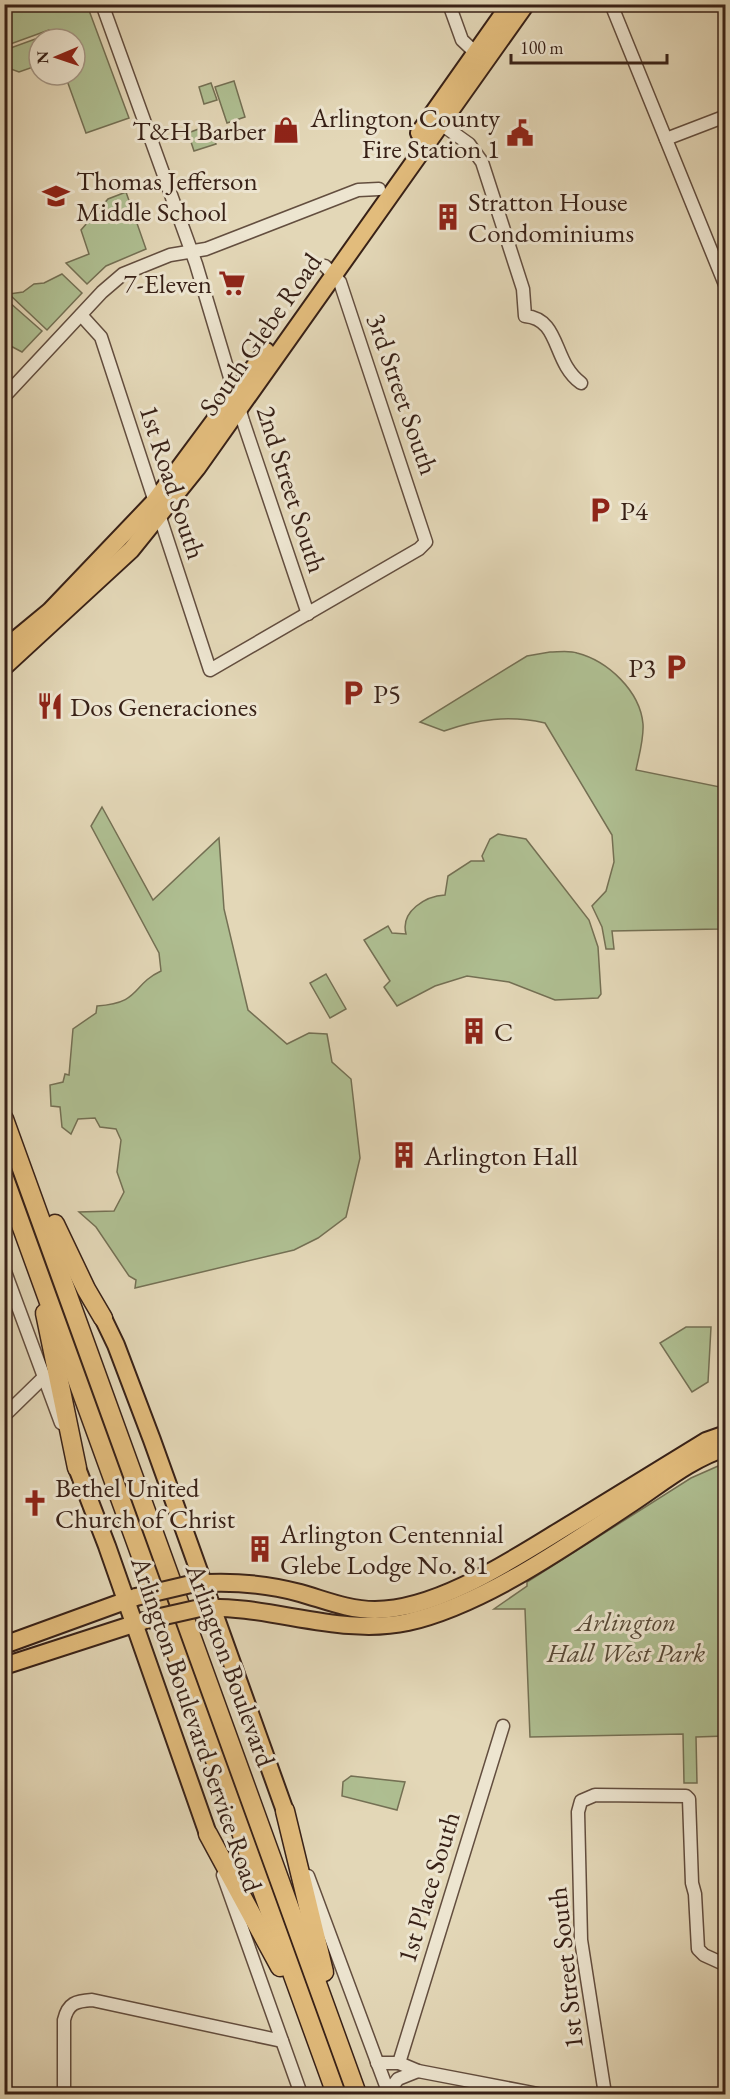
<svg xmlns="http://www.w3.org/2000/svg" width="730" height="2099" font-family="'EB Garamond',serif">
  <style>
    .green { fill: #afbf92; stroke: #747054; stroke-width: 1.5 }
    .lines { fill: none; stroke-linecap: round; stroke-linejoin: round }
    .minor-casing { stroke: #634e3f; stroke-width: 15 }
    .major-casing { stroke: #382117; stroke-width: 20 }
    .highway-casing { stroke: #382117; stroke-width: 21 }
    .minor { stroke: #ede5d0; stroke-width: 12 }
    .major { stroke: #e2bc7c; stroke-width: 16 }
    .highway { stroke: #e2bc7c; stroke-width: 18 }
    .major-bridge-casing { stroke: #382117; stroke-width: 20; stroke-linecap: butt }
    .major-bridge { stroke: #e2bc7c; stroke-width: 16 }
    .labels { text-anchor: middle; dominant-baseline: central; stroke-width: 6; stroke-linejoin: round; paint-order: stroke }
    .poi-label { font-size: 27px; fill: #382117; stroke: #ede5d0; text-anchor: start }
    .street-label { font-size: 27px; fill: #382117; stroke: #ede5d0 }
    .park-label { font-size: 27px; font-style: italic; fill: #564836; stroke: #ede5d0 }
  </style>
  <rect width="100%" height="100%" fill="#e3d7b7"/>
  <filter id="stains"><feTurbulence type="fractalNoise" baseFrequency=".00333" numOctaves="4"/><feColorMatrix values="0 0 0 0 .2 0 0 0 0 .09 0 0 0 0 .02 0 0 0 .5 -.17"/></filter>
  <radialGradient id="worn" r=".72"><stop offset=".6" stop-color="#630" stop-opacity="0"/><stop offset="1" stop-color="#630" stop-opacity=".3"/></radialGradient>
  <!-- green -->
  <g class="green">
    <polygon points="4,5 87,5 129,118 86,133 65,75 75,75 75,39 53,39 49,30 5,46"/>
    <polygon points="49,34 50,39 39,39 39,65 19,72 8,68 5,50"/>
    <polygon points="234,81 245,117 227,123 215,87"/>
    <polygon points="211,83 217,100 204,104 199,87"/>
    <polygon points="209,125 216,144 194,151 188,133"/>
    <polygon points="126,192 146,249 106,266 87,284 66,263 89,254 81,230 108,199"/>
    <polygon points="62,274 82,293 47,330 9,294 23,292 34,284 44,283"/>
    <polygon points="9,302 42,331 22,352 5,343 5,306"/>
    <path d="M 550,652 C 558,652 569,650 577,653 C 608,661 640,691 643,724 C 644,739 639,755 636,770 L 725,788 L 719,853 L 719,929 L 612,931 L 614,949 L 606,949 L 602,927 L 592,906 L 606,891 L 614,862 L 612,835 L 545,723 C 509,715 478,719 444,731 L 420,722 L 527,656 Z"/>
    <path d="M 102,807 L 153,900 L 219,838 L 224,909 L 248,1010 L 287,1044 L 309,1033 L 327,1034 L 332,1062 L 351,1079 L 360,1158 L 346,1217 L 318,1238 L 294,1250 L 135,1288 L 136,1280 L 129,1276 L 96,1227 L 79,1212 L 114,1211 L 124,1192 L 117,1172 L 121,1140 L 116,1129 L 100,1127 L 95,1118 L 78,1119 L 71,1134 L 62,1127 L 60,1107 L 51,1106 L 50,1085 L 63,1082 L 65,1074 L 69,1075 L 73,1029 L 96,1013 L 97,1006 C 142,1003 131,985 161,971 L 159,953 L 91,826 Z"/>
    <path d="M 498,834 L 526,839 L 589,920 L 598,947 L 601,994 L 598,998 L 555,1000 L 509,982 L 467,976 L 435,986 L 397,1006 L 384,987 L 390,981 L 364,940 L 388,926 L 392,933 L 406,934 C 400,911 426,896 445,895 L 448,876 L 471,861 L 484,861 L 482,856 L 490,839 Z"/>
    <polygon points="326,974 346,1009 330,1018 310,983"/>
    <polygon points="686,1327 711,1327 708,1382 692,1392 660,1343"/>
    <polygon points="725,1463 725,1736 696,1737 697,1783 684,1783 683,1734 530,1737 525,1609 494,1609 527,1586 527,1582 691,1478"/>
    <polygon points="351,1776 405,1782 397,1810 342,1796 343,1782"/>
  </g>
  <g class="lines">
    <defs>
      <g id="minor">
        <polyline points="102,4 196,264 243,421 308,614"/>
        <polyline points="449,4 462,40 481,58"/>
        <polyline points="611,4 726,287"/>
        <path d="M 434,119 L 469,144 L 482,162 L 523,289 L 525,316 C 561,319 552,362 581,383"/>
        <polyline points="666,139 726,116"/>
        <polyline points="81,315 101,337 210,670 419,549 426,542 340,282 325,266"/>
        <polyline points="4,397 102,292 123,274 170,255 206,249 358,190 379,189"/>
        <polyline points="4,1269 61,1423"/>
        <polyline points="4,1416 44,1377"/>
        <polyline points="223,1875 301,2094"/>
        <polyline points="308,1876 389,2094"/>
        <polyline points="377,2063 399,2063 418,2071 538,2094"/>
        <polyline points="399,2063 503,1726"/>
        <polyline points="4,2089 10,2094"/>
        <polyline points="388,2092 398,2079 418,2071"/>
        <path d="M 64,2094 L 64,2020 C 68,2003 76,2001 92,2000 L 282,2041"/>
        <polyline points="605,2094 581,1940 578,1812 581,1801 595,1795 686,1796 689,1799 692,1883 695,1894 698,1949 704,1955 726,1965"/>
      </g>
      <g id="major">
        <polyline points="419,133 510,4"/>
        <polyline points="4,649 50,611 154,502 266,351"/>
        <polyline points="4,667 131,550 197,468 526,4"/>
        <polyline points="103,1318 116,1345 152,1440 285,1811"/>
        <polyline points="77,1468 107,1546 208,1834"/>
        <path d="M 191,1584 C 229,1581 264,1583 300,1593 C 325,1600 348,1610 375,1610 C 440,1610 519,1555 574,1522 C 618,1495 662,1468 706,1441 L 726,1434"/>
        <path d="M 200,1608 C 269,1604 339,1637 408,1622 C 483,1605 567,1546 632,1503 C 661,1484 692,1458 726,1448"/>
        <polyline points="4,1645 136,1597"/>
        <polyline points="4,1666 143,1621"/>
      </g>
      <g id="highway">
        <polyline points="4,1119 357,2094"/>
        <polyline points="4,1178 336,2094"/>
        <polyline points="55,1224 86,1289 103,1318"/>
        <polyline points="45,1313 77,1468"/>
        <polyline points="285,1811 324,1972"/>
        <polyline points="208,1834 280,1967"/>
      </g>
    </defs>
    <!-- minor casing -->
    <use href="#minor" class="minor-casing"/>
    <!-- major casing -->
    <use href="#major" class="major-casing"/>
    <!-- highway casing -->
    <use href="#highway" class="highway-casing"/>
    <!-- minor -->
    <use href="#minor" class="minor"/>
    <!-- major -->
    <use href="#major" class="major"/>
    <!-- highway -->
    <use href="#highway" class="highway"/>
    <defs>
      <g id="major-bridge">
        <polyline points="136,1597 191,1584"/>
        <polyline points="147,1620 200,1608"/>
      </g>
    </defs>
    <!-- major-bridge casing -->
    <use href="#major-bridge" class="major-bridge-casing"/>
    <!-- major-bridge -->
    <use href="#major-bridge" class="major-bridge"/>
  </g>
  <!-- icons -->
  <defs>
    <symbol id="shop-bare" viewBox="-9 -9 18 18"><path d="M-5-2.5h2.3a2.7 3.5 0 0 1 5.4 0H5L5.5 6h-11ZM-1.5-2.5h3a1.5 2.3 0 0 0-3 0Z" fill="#8f2418" stroke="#ede5d0" stroke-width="2.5" paint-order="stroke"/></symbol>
    <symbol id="civic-bare" viewBox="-9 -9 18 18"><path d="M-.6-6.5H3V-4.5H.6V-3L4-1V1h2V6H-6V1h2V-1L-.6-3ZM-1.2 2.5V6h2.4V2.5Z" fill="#8f2418" stroke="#ede5d0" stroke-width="2.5" paint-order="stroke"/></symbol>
    <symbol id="school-bare" viewBox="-9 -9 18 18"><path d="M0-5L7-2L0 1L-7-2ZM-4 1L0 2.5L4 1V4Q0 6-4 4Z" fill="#8f2418" stroke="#ede5d0" stroke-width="2.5" paint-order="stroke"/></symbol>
    <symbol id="building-bare" viewBox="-9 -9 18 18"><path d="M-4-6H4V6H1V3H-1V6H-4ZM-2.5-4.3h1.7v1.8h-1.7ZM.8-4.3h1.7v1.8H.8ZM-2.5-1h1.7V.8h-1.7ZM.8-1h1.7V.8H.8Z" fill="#8f2418" stroke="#ede5d0" stroke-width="2.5" paint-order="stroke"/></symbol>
    <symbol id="supermarket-bare" viewBox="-9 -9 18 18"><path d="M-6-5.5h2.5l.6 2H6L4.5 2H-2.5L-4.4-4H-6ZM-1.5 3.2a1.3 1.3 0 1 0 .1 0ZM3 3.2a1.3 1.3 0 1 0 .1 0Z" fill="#8f2418" stroke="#ede5d0" stroke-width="2.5" paint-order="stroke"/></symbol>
    <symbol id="parking-bare" viewBox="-9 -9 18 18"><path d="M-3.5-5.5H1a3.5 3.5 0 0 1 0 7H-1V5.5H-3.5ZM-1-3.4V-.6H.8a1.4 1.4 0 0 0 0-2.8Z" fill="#8f2418" stroke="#ede5d0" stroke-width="2.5" paint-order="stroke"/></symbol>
    <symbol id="restaurant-bare" viewBox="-9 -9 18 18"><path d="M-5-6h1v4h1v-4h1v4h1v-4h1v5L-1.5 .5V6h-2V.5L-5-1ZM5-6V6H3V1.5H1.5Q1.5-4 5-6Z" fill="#8f2418" stroke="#ede5d0" stroke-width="2.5" paint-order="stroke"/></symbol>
    <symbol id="church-bare" viewBox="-9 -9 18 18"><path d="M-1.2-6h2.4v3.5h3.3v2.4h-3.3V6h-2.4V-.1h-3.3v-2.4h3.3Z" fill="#8f2418" stroke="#ede5d0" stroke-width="2.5" paint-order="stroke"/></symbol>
  </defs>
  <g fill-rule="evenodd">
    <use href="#shop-bare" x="267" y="111" width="38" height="38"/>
    <use href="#civic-bare" x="501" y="114" width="38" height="38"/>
    <use href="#school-bare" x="37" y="177" width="38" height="38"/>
    <use href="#building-bare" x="429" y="198" width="38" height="38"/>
    <use href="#supermarket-bare" x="213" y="264" width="38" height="38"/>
    <use href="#parking-bare" x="581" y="491" width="38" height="38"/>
    <use href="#parking-bare" x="657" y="648" width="38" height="38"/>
    <use href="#parking-bare" x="334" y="674" width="38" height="38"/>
    <use href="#restaurant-bare" x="31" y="687" width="38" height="38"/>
    <use href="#building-bare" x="455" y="1012" width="38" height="38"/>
    <use href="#building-bare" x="385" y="1136" width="38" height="38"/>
    <use href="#church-bare" x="16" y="1484" width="38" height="38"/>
    <use href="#building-bare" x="241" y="1530" width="38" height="38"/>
  </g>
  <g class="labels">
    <!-- poi labels -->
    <g class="poi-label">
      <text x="500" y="117" text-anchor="end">Arlington County<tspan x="500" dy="31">Fire Station 1</tspan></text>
      <text x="266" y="130" text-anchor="end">T&amp;H Barber</text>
      <text x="76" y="180">Thomas Jefferson<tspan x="76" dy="31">Middle School</tspan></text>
      <text x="468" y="201">Stratton House<tspan x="468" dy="31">Condominiums</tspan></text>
      <text x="212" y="283" text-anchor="end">7-Eleven</text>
      <text x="620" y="510">P4</text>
      <text x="656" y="667" text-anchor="end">P3</text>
      <text x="373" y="693">P5</text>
      <text x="70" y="706">Dos Generaciones</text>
      <text x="494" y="1031">C</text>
      <text x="424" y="1155">Arlington Hall</text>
      <text x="55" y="1487">Bethel United<tspan x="55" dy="31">Church of Christ</tspan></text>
      <text x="280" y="1533">Arlington Centennial<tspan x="280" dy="31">Glebe Lodge No. 81</tspan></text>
    </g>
    <!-- street labels -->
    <g class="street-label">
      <text transform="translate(260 334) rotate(-55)">South Glebe Road</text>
      <text transform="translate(403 394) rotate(71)">3rd Street South</text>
      <text transform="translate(173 482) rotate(72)">1st Road South</text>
      <text transform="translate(292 489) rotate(72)">2nd Street South</text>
      <text transform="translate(231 1665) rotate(70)">Arlington Boulevard</text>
      <text transform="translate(197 1724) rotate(71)">Arlington Boulevard Service Road</text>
      <text transform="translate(428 1887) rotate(-73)">1st Place South</text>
      <text transform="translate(565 1968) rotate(-96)">1st Street South</text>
    </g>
    <!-- park labels -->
    <g class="park-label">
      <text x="626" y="1621">Arlington<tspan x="626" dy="31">Hall West Park</tspan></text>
    </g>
  </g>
  <!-- margin -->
  <rect width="730" height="2099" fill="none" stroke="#e3d7b7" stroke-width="24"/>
  <rect x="6" y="6" width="718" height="2087" fill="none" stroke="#382117" stroke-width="3"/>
  <rect x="12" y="12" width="706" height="2075" fill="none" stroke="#382117" stroke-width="1.5"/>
  <!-- north arrow -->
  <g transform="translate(57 57) rotate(268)"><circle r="28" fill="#ede5d0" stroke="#a59786" stroke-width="1.5"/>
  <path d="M0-4.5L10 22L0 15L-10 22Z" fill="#8f2418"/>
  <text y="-9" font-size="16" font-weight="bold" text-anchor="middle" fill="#382117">N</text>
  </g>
  <!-- scale -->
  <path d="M511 54v9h156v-9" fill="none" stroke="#382117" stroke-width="3"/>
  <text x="520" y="54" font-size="18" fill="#382117" stroke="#ede5d0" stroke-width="4.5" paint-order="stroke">100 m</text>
  <rect width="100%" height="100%" filter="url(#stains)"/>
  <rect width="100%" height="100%" fill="url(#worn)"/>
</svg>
